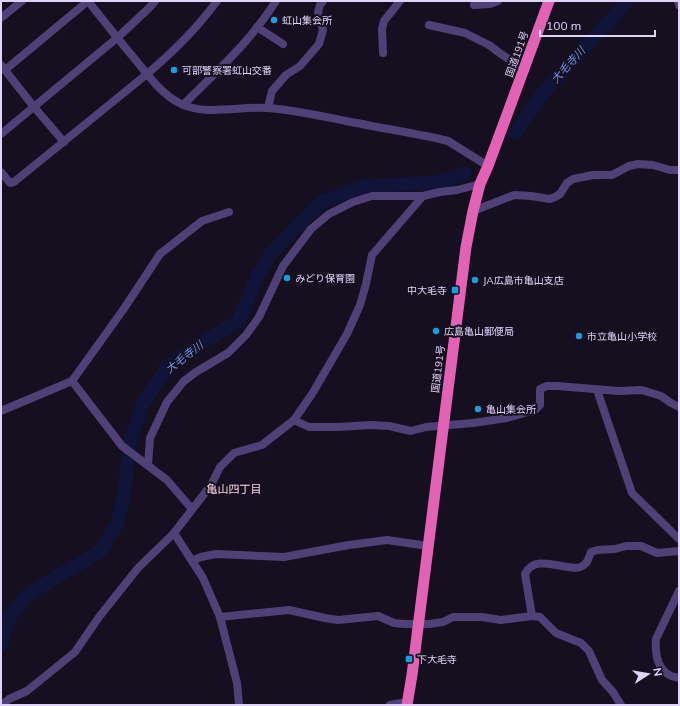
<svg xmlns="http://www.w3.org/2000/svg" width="680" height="706" font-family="Mulish,'Noto Sans JP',sans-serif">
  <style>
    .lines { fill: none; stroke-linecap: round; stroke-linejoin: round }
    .river { stroke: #0f1438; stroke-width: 14 }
    .minor { stroke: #4f4078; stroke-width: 8 }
    .tertiary { stroke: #4f4078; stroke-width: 8 }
    .trunk { stroke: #e262b6; stroke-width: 11 }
    .poi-dot { fill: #1b9cdd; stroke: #160f1f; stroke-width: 1.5 }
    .labels { text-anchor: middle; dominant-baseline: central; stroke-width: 4; stroke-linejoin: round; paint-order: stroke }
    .poi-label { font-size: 10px; fill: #e0d3fa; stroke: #160f1f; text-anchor: start }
    .street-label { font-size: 10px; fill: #e0d3fa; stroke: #160f1f }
    .water-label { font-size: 11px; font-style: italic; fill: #6d94ed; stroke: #160f1f }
    .neighbourhood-label { font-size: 11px; fill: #fad4e3; stroke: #160f1f }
  </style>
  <rect width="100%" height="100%" fill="#160f1f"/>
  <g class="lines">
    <!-- river -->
    <g class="river">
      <polyline points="515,133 543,93 624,5 626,1"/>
      <polyline points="1,645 9,617 27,595 48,582 101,551 117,524 124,494 130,442 142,406 166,368 204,341 238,322 256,279 269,256 295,228 321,202 367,186 441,182 465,173"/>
    </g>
    <!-- minor -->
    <g class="minor">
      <polyline points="678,1 679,5"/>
      <polyline points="474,5 490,4 498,1"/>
      <polyline points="1,18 22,1"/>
      <polyline points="429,25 465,33 489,45 501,54 524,69"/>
      <polyline points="257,27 283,44"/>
      <polyline points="383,53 382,29 384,21 400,1"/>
      <polyline points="1,65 34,107 64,142"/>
      <polyline points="5,70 88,1"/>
      <path d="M 183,105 C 216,72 251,41 276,1"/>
      <polyline points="268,108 272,91 286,75 300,66 319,44 323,30 318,12 320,5 323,1"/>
      <path d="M 1,172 L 10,183 L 14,182 L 147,74 C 172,53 198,27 217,1"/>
      <polyline points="473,211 514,195 531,196 550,199 555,197 560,194 567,183 573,179 593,175 612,175 629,166 638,164 653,165 670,170 679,170"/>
      <polyline points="72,381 122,446 167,480 192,509"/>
      <polyline points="597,390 632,493 679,539"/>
      <polyline points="1,411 72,381 123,310 160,254 202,221 229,212"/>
      <polyline points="294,420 309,427 337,427 371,425 389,426 411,431 426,427 473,423 507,418 535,410 540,405 540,389 547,386 557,386 619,391 642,390 661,396 671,403 679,407"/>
      <polyline points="148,465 150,438 167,402 184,381 196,372 228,353 246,335 259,317 283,266 311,229 329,214 353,202 372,196 423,196"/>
      <polyline points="174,533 203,578 220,617 237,683 239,705"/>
      <polyline points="192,561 201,557 216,554 284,557 349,545 387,540 428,546"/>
      <path d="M 679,591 L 656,639 C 655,652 657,668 669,675 C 672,677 676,677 679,678"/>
      <path d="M 532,616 L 525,574 C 533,557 553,565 568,567 C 572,567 577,569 580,567 C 587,565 589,558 591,552 L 598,550 L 615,549 L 626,546 L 641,546 L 657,553 L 679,551"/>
      <polyline points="220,617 289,610 325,618 338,620 378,616 394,623 404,624 429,624 443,622 453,617 482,617 501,620 532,616 540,617 556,633 581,643 589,651 602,680 613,692 621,705"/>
      <polyline points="2,705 9,699 27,691 75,652 99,617 138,568 174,533 211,485 220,467 234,453 262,445 294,420 312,394 347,334 360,305 366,284 372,255 423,196 440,192 457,190 480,184"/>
    </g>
    <!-- tertiary -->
    <g class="tertiary">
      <path d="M 88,1 C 103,20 118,39 134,58 C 148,75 161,94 181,104 C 206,116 241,106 268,108 C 295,110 320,116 346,121 C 376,127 406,132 436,138 L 448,141 L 488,166"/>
      <polyline points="1,134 117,38 148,9 155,1"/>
      <polyline points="390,705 407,702"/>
    </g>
    <!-- trunk -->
    <polyline class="trunk" points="407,705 412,675 466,247 473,211 480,184 488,166 549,1"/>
  </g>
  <!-- markers -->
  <g class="poi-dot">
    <circle cx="274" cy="20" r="4"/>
    <circle cx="174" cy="70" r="4"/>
    <circle cx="287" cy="278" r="4"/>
    <circle cx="475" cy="280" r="4"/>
    <rect x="451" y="286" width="8" height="8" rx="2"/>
    <circle cx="436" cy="331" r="4"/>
    <circle cx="579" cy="336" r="4"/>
    <circle cx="478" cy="409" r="4"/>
    <rect x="405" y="655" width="8" height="8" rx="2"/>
  </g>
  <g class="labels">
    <!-- poi labels -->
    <g class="poi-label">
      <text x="282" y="20">虹山集会所</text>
      <text x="182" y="70">可部警察署虹山交番</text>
      <text x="295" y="278">みどり保育園</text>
      <text x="483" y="280">JA広島市亀山支店</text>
      <text x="447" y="290" text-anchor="end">中大毛寺</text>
      <text x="444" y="331">広島亀山郵便局</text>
      <text x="587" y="336">市立亀山小学校</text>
      <text x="486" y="409">亀山集会所</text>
      <text x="417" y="659">下大毛寺</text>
    </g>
    <!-- street labels -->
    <g class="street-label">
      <text transform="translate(517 54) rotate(-70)">国道191号</text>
      <text transform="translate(438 369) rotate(-83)">国道191号</text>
    </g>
    <!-- water labels -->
    <g class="water-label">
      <text transform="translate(568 65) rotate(-48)">大毛寺川</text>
      <text transform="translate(184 357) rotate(-38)">大毛寺川</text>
    </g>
    <!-- neighbourhood labels -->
    <g class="neighbourhood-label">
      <text x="234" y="489">亀山四丁目</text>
    </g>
  </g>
  <!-- border -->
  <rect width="680" height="706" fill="none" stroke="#e0d3fa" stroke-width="4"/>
  <!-- north arrow -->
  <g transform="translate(648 674) rotate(78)" stroke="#160f1f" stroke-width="3" paint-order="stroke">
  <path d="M0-3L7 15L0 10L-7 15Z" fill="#e0d3fa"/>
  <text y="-6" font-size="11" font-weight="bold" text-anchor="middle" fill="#e0d3fa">N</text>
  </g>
  <!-- scale -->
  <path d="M540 30v6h115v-6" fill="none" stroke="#e0d3fa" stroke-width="2"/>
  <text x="546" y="30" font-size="12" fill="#e0d3fa" stroke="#160f1f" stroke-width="3" paint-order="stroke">100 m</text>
</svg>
